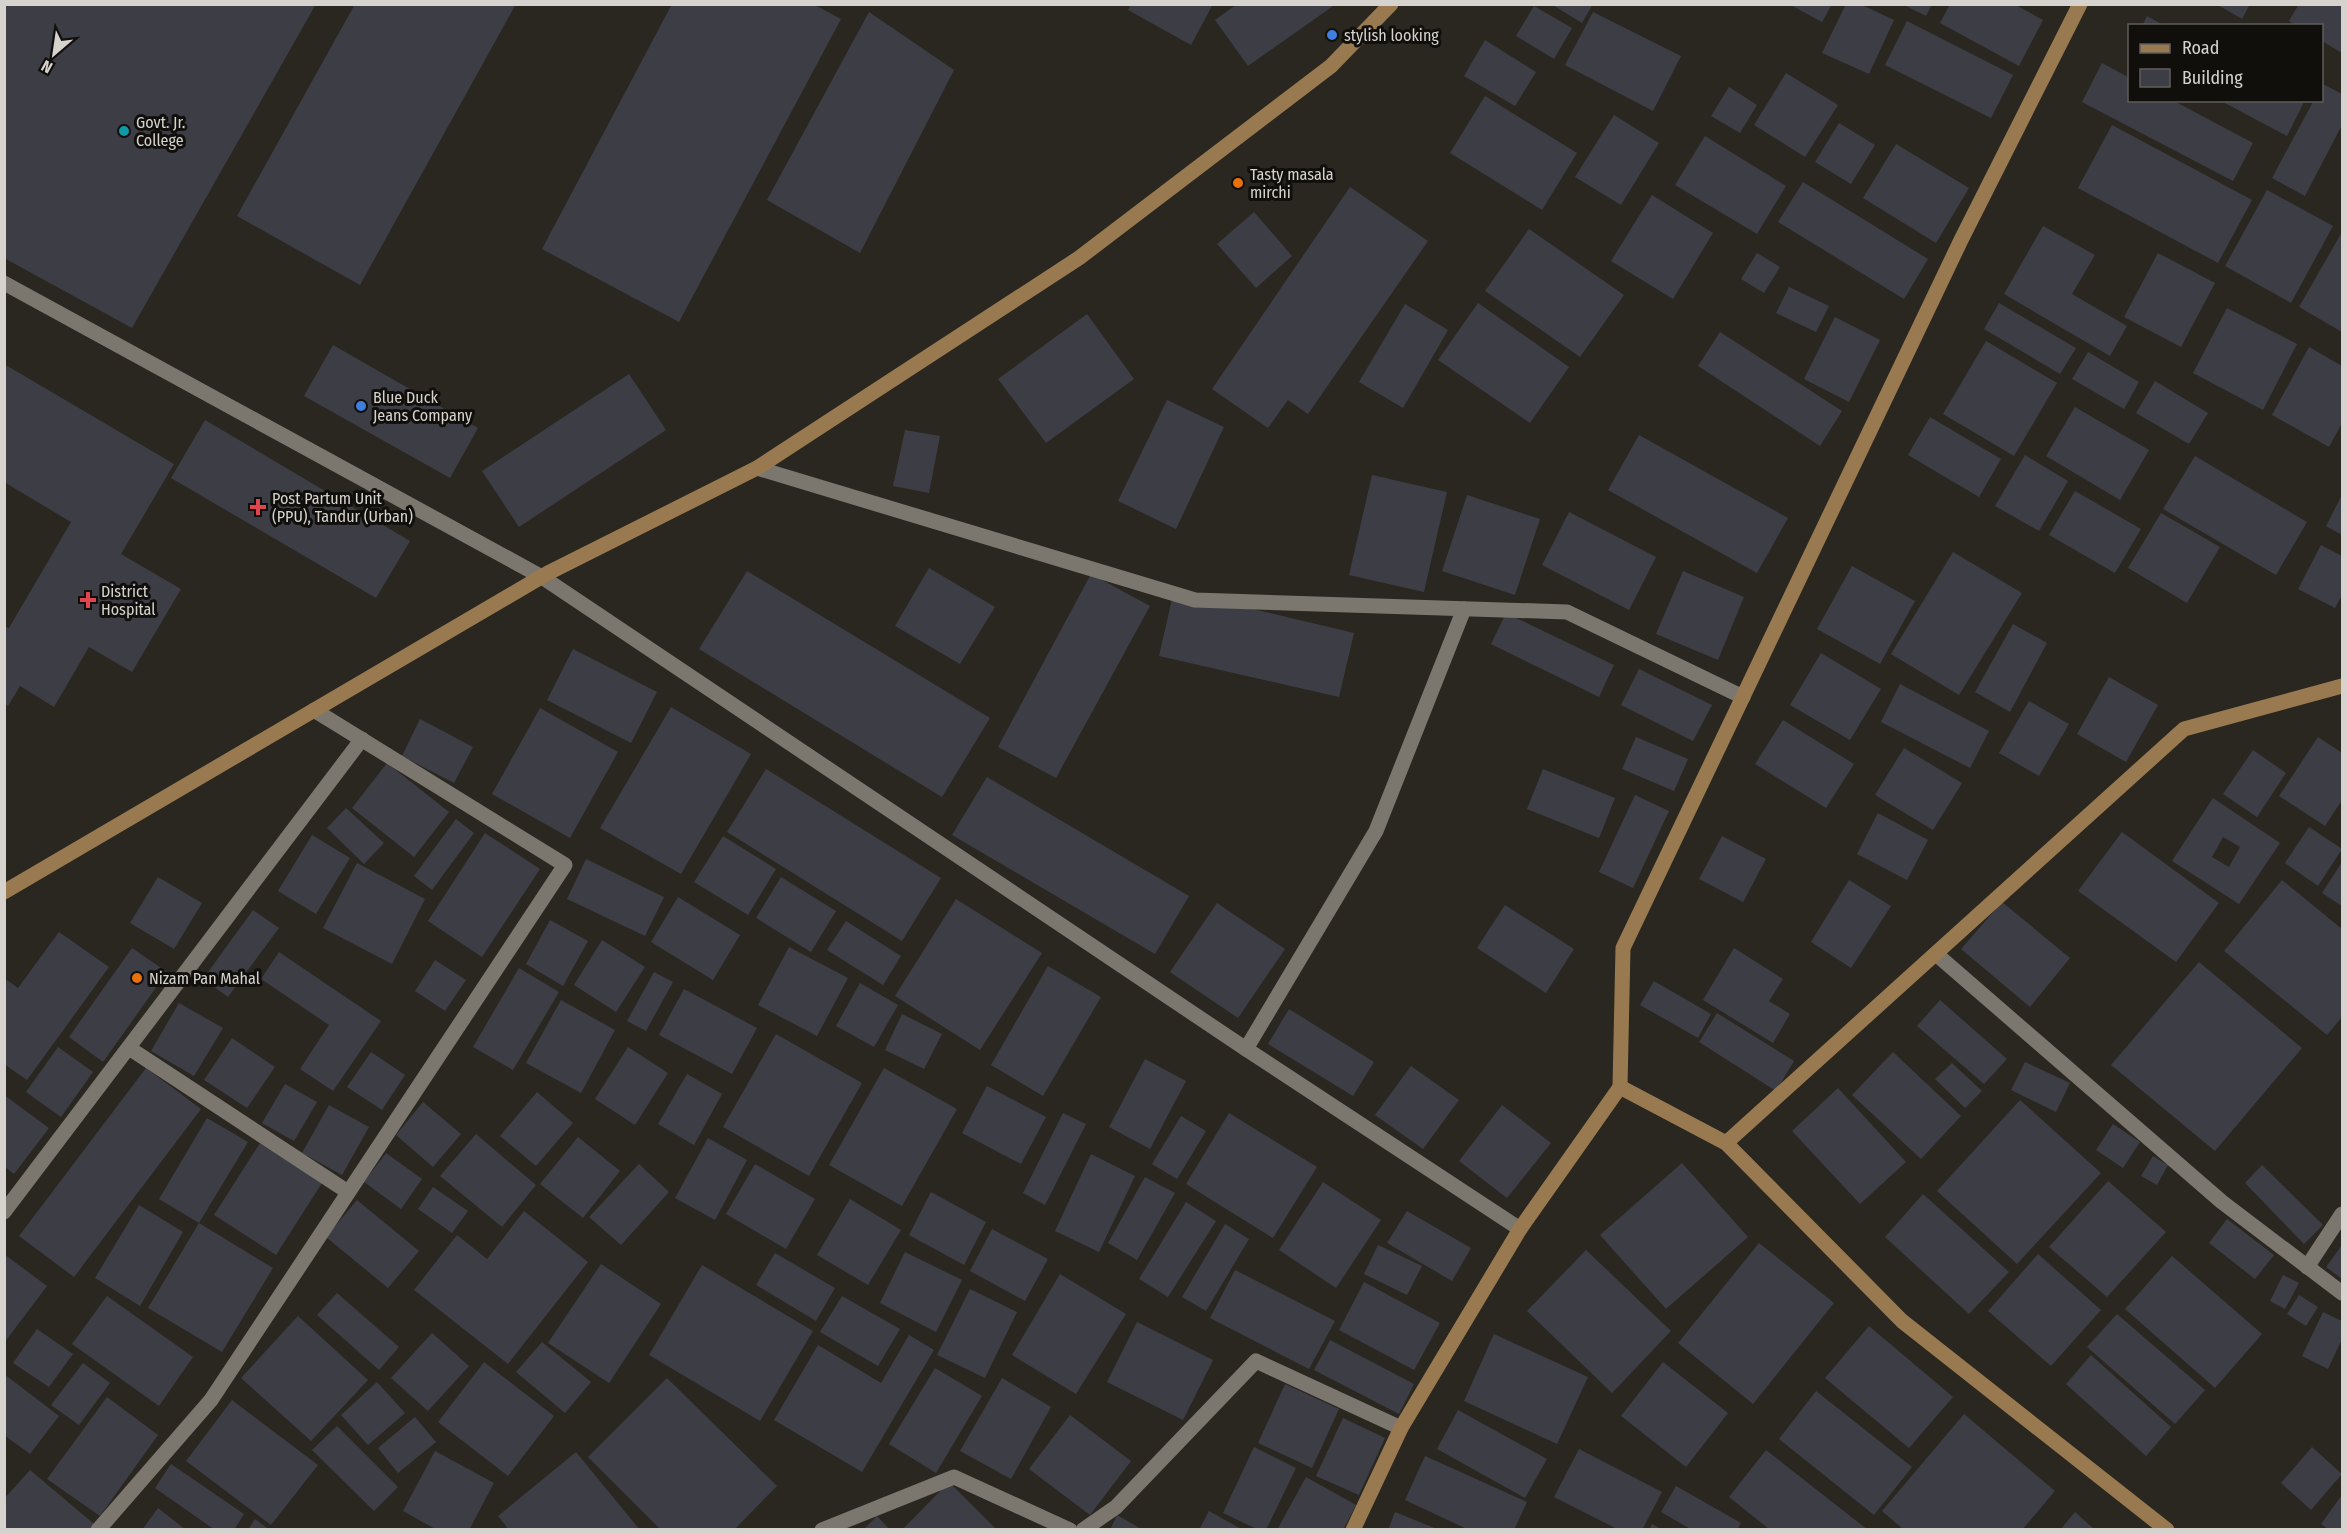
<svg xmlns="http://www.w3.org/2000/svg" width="2347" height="1534" font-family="'Fira Sans Condensed',sans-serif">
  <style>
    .building { fill: #3d3e45; fill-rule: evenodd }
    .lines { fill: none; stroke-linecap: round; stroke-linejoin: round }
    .street { stroke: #7b776f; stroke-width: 15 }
    .secondary { stroke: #997a50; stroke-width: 15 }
    .shop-dot { fill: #3f7fe0; stroke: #110f0c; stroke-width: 2 }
    .culture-dot { fill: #0f9aa8; stroke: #110f0c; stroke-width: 2 }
    .food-dot { fill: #e8710a; stroke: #110f0c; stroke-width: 2 }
    .health-dot { fill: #e0444e; stroke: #110f0c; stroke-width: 2 }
    .labels { text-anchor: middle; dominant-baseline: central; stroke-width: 6; stroke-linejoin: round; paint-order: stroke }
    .poi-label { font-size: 16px; fill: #d6d3cf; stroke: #110f0c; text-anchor: start }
  </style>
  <rect width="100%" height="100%" fill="#2a2620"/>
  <!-- building -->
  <g class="building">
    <polygon points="4,4 316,4 132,328 4,258"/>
    <polygon points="355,4 516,4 360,285 237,216"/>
    <polygon points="672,4 813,4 841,19 679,322 542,249"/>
    <polygon points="1131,4 1213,4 1191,45 1128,10"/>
    <polygon points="1237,4 1336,4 1248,66 1215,20"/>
    <polygon points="1551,4 1593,4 1582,23"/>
    <polygon points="1789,4 1832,4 1822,22"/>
    <polygon points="1846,4 1860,4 1894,20 1869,74 1822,53"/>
    <polygon points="1902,4 1932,4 1926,16"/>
    <polygon points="1950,4 2014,4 2043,20 2019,66 1940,23"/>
    <polygon points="2216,4 2250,4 2242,19"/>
    <polygon points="2299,4 2342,4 2342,53 2322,41 2322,26 2296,26 2289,21"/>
    <polygon points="1534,6 1572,28 1554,59 1516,36"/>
    <polygon points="869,12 954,70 860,253 767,200"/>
    <polygon points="1593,12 1681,56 1653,111 1565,65"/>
    <polygon points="2147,16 2165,26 2142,26"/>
    <polygon points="1907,21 2013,75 1991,118 1885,65"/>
    <polygon points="1485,40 1536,72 1515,106 1464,76"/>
    <polygon points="2102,63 2130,78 2130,100 2172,100 2253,143 2233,181 2082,102"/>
    <polygon points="1786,73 1838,105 1805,157 1754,125"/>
    <polygon points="2323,84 2342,94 2342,125 2305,196 2272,178 2314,100 2322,100"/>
    <polygon points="1729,87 1757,105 1740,133 1711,116"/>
    <polygon points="1485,96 1577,153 1542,210 1450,153"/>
    <polygon points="2219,100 2305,100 2287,136"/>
    <polygon points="1614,115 1659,143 1621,205 1575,177"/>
    <polygon points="1839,123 1875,145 1851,184 1815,162"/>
    <polygon points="2112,125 2252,200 2218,263 2078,188"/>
    <polygon points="1705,136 1786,186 1757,234 1675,185"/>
    <polygon points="1896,144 1969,188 1936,243 1863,198"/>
    <polygon points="1803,182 1928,259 1904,299 1778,222"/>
    <polygon points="1350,187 1428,241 1308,414 1288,400 1268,428 1212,389"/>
    <polygon points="2267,190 2333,226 2291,303 2225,266"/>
    <polygon points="1652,195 1713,233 1673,299 1611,261"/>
    <polygon points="1254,212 1292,256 1256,288 1217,244"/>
    <polygon points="2043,226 2095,255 2072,294 2127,326 2110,356 2004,294"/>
    <polygon points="1529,229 1624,295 1580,357 1485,291"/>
    <polygon points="2342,232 2342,332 2299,307"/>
    <polygon points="1757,253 1780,267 1764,293 1741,279"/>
    <polygon points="2158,253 2215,283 2181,347 2124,317"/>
    <polygon points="1789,287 1829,306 1816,332 1776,313"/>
    <polygon points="1478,303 1569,367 1530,423 1438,360"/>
    <polygon points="1999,303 2076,348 2060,374 1984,329"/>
    <polygon points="1405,304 1448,330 1403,408 1359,382"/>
    <polygon points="2227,308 2297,344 2263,410 2193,373"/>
    <polygon points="1087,314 1134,379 1046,443 998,379"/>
    <polygon points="1835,317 1880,340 1849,402 1804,379"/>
    <polygon points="1720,332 1842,411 1820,446 1698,366"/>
    <polygon points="1986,341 2057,383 2014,456 1943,414"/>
    <polygon points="333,345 478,428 450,478 304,396"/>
    <polygon points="2309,347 2342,366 2342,423 2329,447 2272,415"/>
    <polygon points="2088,352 2139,382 2124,409 2072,379"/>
    <polygon points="4,364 174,464 121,554 181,589 132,672 89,647 54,707 20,686 8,706 4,704 4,626 9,628 71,522 4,482"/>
    <polygon points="629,374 666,430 519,527 482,471"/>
    <polygon points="2155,381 2208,413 2189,444 2136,413"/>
    <polygon points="1167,400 1224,427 1176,529 1118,501"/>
    <polygon points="2075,407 2149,450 2120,500 2046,456"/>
    <polygon points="1930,417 2001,459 1979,497 1908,455"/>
    <polygon points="205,420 410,541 376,598 171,478"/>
    <polygon points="905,430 940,436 929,493 893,486"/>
    <polygon points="1639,435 1788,518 1757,573 1608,490"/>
    <polygon points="2025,455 2068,481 2039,531 1995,506"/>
    <polygon points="2195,456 2307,522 2276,575 2163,509"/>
    <polygon points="1372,475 1447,492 1424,592 1349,575"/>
    <polygon points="2075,491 2141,529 2115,573 2049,535"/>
    <polygon points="1467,495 1540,519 1515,595 1442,571"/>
    <polygon points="2342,495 2342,535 2326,526"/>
    <polygon points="1569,512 1656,557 1629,610 1542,565"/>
    <polygon points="2161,513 2220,547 2187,603 2128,568"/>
    <polygon points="2321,545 2342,556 2342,595 2335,608 2298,589"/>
    <polygon points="1953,552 2022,593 1959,695 1891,654"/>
    <polygon points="1852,566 1915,601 1880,664 1817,629"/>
    <polygon points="929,568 995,607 960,664 895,626"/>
    <polygon points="747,571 990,718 942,797 699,649"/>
    <polygon points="1683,571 1744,597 1718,660 1656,634"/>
    <polygon points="1091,574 1150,606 1056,778 998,747"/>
    <polygon points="1174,590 1354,633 1339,697 1159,656"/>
    <polygon points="1506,613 1614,665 1599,697 1491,644"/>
    <polygon points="2013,624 2047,643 2010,712 1975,692"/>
    <polygon points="573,649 657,692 631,743 547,700"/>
    <polygon points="1821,653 1881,689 1850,740 1790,705"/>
    <polygon points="1639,669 1712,705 1693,741 1621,705"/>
    <polygon points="2109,677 2158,705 2126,762 2077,734"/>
    <polygon points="1900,684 1989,731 1970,768 1881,722"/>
    <polygon points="2029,701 2069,724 2039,776 1999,753"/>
    <polygon points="671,707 751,754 681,874 600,828"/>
    <polygon points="540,708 618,752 570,838 492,794"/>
    <polygon points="420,719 473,747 454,783 402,756"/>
    <polygon points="1783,720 1854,764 1826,808 1755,764"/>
    <polygon points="1636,737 1688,759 1674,791 1622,769"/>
    <polygon points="2318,737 2342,753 2342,800 2325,826 2279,796"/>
    <polygon points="1904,748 1962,783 1933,830 1875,795"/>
    <polygon points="2253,750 2286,773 2257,817 2223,794"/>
    <polygon points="387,763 449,812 414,857 352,808"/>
    <polygon points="766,769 941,878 902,941 727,832"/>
    <polygon points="1543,769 1615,798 1599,838 1527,809"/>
    <polygon points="987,777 1189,896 1155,954 952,835"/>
    <polygon points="1635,795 1669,811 1633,888 1599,872"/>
    <path d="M 2213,798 L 2280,843 L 2239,904 L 2172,861 ZM 2223,837 L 2240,847 L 2229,867 L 2212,857 Z"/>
    <polygon points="346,808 384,843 364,864 327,828"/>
    <polygon points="1878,813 1928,840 1907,880 1857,854"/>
    <polygon points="456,819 474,833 432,890 414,876"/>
    <polygon points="2309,827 2342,849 2318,886 2285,863"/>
    <polygon points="2122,832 2219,903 2176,962 2078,891"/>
    <polygon points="485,833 540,869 482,957 428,921"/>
    <polygon points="312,835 350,858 316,914 278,891"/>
    <polygon points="723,836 776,869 748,915 694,882"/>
    <polygon points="1722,836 1766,859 1743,902 1699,879"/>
    <polygon points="586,859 664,897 645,936 567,899"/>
    <polygon points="2342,862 2342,906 2322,893"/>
    <polygon points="357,863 425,899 392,964 323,928"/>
    <polygon points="158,877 202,903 174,949 130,923"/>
    <polygon points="781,877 836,911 811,952 756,918"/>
    <polygon points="1849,880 1891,906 1851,968 1811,942"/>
    <polygon points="2282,880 2342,929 2342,1017 2327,1035 2224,951"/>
    <polygon points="678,897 740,935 713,980 651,942"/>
    <polygon points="956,899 1042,953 980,1050 895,996"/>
    <polygon points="2002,902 2070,958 2030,1007 1961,949"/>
    <polygon points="1217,903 1285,949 1238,1018 1170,972"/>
    <polygon points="1505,905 1574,949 1546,993 1477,948"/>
    <polygon points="253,910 279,928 228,997 203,979"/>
    <polygon points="550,920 588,941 563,986 526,964"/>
    <polygon points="846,921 901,956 883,985 827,950"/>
    <polygon points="59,932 109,967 27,1080 4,1064 4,978 18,988"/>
    <polygon points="602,940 645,967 616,1012 574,985"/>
    <polygon points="789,947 848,978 817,1036 758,1005"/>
    <polygon points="132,948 167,972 103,1062 69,1037"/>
    <polygon points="1734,948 1783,979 1769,1001 1790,1014 1773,1043 1703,1000"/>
    <polygon points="279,952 381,1021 333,1091 300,1069 329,1025 261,979"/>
    <polygon points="435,960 466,980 445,1011 415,991"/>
    <polygon points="2199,962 2302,1048 2215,1151 2111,1065"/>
    <polygon points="1048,966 1101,997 1043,1096 991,1065"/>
    <polygon points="519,968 559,992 513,1070 473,1047"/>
    <polygon points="654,972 673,982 646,1031 627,1021"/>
    <polygon points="1654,981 1711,1014 1698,1038 1640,1005"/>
    <polygon points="860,983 898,1005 874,1047 836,1026"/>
    <polygon points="684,989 757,1028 732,1074 659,1035"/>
    <polygon points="561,1000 615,1030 581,1093 526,1063"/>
    <polygon points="1940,1000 2007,1059 1984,1084 1917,1026"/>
    <polygon points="179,1003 223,1028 194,1076 151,1051"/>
    <polygon points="1289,1009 1374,1062 1353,1096 1268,1044"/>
    <polygon points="1717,1013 1794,1061 1776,1091 1699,1042"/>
    <polygon points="902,1014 942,1034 924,1069 885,1050"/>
    <polygon points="776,1034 862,1083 809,1176 723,1127"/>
    <polygon points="232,1038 275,1067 247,1108 204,1080"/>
    <polygon points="58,1047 93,1072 61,1117 26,1092"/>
    <polygon points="628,1047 668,1073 635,1125 595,1099"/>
    <polygon points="371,1052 405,1075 382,1110 347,1087"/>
    <polygon points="1893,1052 1961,1116 1921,1159 1852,1095"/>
    <polygon points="1145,1059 1186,1081 1150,1149 1109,1127"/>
    <polygon points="2025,1062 2070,1083 2056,1112 2011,1090"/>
    <polygon points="1952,1063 1982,1091 1965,1108 1935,1079"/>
    <polygon points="1411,1066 1459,1100 1423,1149 1375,1115"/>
    <polygon points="146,1068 201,1109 74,1277 19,1236"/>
    <polygon points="884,1068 957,1109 902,1206 829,1165"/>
    <polygon points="687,1074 722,1094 694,1145 658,1124"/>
    <polygon points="285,1084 317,1102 294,1141 262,1123"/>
    <polygon points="987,1086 1046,1117 1021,1164 962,1133"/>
    <polygon points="1838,1088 1906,1162 1860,1204 1792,1131"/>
    <polygon points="537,1092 573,1123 536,1166 500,1136"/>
    <polygon points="4,1095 49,1128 14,1174 4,1166"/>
    <polygon points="2020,1100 2101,1173 2017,1264 1937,1191"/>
    <polygon points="423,1102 461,1134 433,1167 396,1135"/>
    <polygon points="329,1105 369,1127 342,1175 302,1153"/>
    <polygon points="1502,1105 1551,1143 1507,1198 1459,1161"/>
    <polygon points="1063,1113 1086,1124 1045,1205 1023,1193"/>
    <polygon points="1229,1113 1317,1167 1273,1238 1186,1184"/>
    <polygon points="1181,1116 1206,1131 1177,1179 1152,1164"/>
    <polygon points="207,1118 248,1142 199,1223 273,1268 222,1352 148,1308 199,1223 159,1199"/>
    <polygon points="2113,1124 2140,1142 2123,1168 2096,1150"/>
    <polygon points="476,1134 536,1185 502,1227 440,1176"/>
    <polygon points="578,1137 620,1171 583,1218 540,1184"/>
    <polygon points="708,1138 747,1160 715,1220 675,1198"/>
    <polygon points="260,1143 322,1183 276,1255 214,1215"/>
    <polygon points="386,1153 422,1179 401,1209 364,1182"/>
    <polygon points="1091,1154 1135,1176 1099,1252 1055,1231"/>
    <polygon points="2153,1156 2168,1165 2157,1185 2141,1176"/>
    <polygon points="1682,1163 1748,1237 1666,1309 1600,1235"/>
    <polygon points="639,1164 669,1192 621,1245 589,1217"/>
    <polygon points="755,1164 815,1199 786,1249 726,1214"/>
    <polygon points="2262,1165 2323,1225 2304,1244 2245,1183"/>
    <polygon points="1145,1177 1175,1193 1137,1260 1108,1243"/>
    <polygon points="2108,1181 2166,1232 2107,1297 2049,1247"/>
    <polygon points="1323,1182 1381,1220 1336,1288 1279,1250"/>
    <polygon points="433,1187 468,1211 452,1233 418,1209"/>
    <polygon points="931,1192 986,1222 964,1265 909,1235"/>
    <polygon points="1923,1194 2009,1272 1969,1314 1885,1237"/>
    <polygon points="850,1199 901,1230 868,1285 817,1255"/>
    <polygon points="357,1200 419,1251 388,1288 326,1237"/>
    <polygon points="1186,1202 1216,1221 1168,1297 1139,1279"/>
    <polygon points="139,1205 183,1232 140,1306 95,1278"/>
    <polygon points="524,1211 588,1262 508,1364 414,1290 457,1235 487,1259"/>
    <polygon points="1407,1211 1471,1248 1452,1281 1387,1243"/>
    <polygon points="2227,1219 2274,1255 2255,1279 2209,1243"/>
    <polygon points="1225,1224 1249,1239 1206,1311 1182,1297"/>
    <polygon points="992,1229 1048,1259 1025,1301 970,1271"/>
    <polygon points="1759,1243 1834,1303 1753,1404 1678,1343"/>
    <polygon points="1378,1245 1422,1266 1407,1295 1364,1274"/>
    <polygon points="2342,1245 2342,1279 2326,1267"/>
    <polygon points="1586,1250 1671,1331 1612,1393 1527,1311"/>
    <polygon points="905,1252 962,1280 936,1332 880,1303"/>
    <polygon points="775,1253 835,1288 816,1321 756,1285"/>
    <polygon points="4,1254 47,1286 4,1343"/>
    <polygon points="2038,1254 2101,1310 2051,1366 1988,1311"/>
    <polygon points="2172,1256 2262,1334 2215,1388 2125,1309"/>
    <polygon points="601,1264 661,1304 609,1383 548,1343"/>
    <polygon points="702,1265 813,1331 760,1421 649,1355"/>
    <polygon points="1235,1270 1335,1321 1309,1369 1210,1318"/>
    <polygon points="1060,1274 1126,1314 1076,1394 1012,1355"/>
    <polygon points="2283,1275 2299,1283 2285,1309 2270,1301"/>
    <polygon points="1364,1282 1440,1323 1414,1370 1339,1330"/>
    <polygon points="970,1289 1017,1312 985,1378 937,1355"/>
    <polygon points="337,1293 399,1347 379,1370 317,1315"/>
    <polygon points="2299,1295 2318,1307 2306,1326 2287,1314"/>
    <polygon points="107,1296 193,1357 159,1406 72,1344"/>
    <polygon points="842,1296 900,1329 878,1366 820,1332"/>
    <polygon points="2323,1312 2342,1321 2342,1339 2328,1369 2302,1356"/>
    <polygon points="2117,1314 2205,1390 2175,1424 2087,1347"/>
    <polygon points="298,1316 368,1380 311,1441 241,1378"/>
    <polygon points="1137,1322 1213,1360 1183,1420 1107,1382"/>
    <polygon points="1869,1326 1953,1397 1909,1448 1825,1378"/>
    <polygon points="37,1329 73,1354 49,1387 13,1363"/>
    <polygon points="432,1333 469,1366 428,1411 391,1378"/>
    <polygon points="1494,1334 1588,1377 1557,1444 1464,1401"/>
    <polygon points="909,1335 934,1350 862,1472 774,1420 818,1345 881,1383"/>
    <polygon points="1330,1340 1414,1384 1399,1414 1314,1370"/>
    <polygon points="542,1342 591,1382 565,1413 516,1372"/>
    <polygon points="2091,1355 2171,1427 2146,1456 2066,1384"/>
    <polygon points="484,1362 554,1416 508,1476 438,1422"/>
    <polygon points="1663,1362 1728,1413 1686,1467 1621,1416"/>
    <polygon points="83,1363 110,1383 79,1425 51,1405"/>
    <polygon points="935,1368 982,1396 936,1473 889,1444"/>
    <polygon points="4,1374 59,1416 30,1454 4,1435"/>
    <polygon points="667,1378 777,1486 734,1530 661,1530 588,1457"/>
    <polygon points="1002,1378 1051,1407 1011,1479 960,1451"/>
    <polygon points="377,1382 405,1413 368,1445 341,1415"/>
    <polygon points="1285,1384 1339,1409 1312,1468 1258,1443"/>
    <polygon points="1816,1391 1912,1467 1874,1515 1779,1439"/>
    <polygon points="107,1397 158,1435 100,1516 47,1479"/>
    <polygon points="232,1400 318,1465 271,1525 186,1461"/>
    <polygon points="1458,1410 1547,1459 1525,1498 1437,1449"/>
    <polygon points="1964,1414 2055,1491 2022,1530 1904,1530 1882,1511"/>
    <polygon points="1070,1415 1131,1461 1090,1515 1029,1469"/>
    <polygon points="415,1417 436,1442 398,1473 378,1448"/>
    <polygon points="1343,1418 1385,1438 1359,1495 1316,1476"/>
    <polygon points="337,1426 398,1487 374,1511 312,1450"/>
    <polygon points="1254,1447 1296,1468 1266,1530 1259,1530 1223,1513"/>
    <polygon points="2312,1447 2342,1474 2311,1510 2281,1483"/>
    <polygon points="1579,1449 1662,1492 1642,1530 1619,1530 1554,1497"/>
    <polygon points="1766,1450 1868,1530 1770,1530 1729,1497"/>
    <polygon points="435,1451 494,1483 469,1530 437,1530 403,1511"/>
    <polygon points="576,1452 640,1530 509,1530 498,1516"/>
    <polygon points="1425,1456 1527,1502 1514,1530 1469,1530 1405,1500"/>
    <polygon points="171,1464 244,1514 234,1530 215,1530 155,1488"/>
    <polygon points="30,1470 94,1524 90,1530 4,1530 4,1499"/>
    <polygon points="1306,1477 1356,1505 1343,1530 1277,1530"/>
    <polygon points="949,1482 997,1530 902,1530"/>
    <polygon points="1676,1486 1741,1523 1737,1530 1692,1530 1661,1512"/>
    <polygon points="2342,1495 2342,1530 2329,1530 2321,1524"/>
    <polygon points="158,1508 186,1530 142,1530"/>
    <polygon points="1209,1511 1243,1530 1199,1530"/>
    <polygon points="1395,1512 1437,1529 1437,1530 1388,1530"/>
    <polygon points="2075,1512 2095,1530 2060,1530"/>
    <polygon points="1117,1515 1143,1530 1110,1530"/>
    <polygon points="877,1516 890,1530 863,1530"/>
    <polygon points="255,1519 270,1530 248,1530"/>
    <polygon points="1652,1524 1663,1530 1649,1530"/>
  </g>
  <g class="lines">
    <!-- street -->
    <g class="street">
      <polyline points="4,283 542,577 1246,1049 1520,1229"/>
      <polyline points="757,468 1195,600 1567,612 1743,697"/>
      <polyline points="1936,954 2222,1202 2342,1293"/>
      <polyline points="129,1048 348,1192"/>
      <polyline points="1246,1049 1376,831 1464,609"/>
      <polyline points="4,1212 362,739"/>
      <polyline points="2307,1267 2342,1214"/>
      <polyline points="98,1530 211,1400 565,865 314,710"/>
      <polyline points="822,1530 954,1477 1070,1530"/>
      <polyline points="1083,1530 1116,1507 1256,1361 1401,1428"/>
    </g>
    <!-- secondary -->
    <g class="secondary">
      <polyline points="4,892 548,573 757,468 1079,258 1331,66 1391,4"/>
      <polyline points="1620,1087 1726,1143 1902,1321 2167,1530"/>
      <polyline points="1726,1143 2184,729 2342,686"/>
      <polyline points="1353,1530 1401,1428 1520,1229 1620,1087 1623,948 1961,240 2080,4"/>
    </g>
  </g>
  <!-- markers -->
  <g class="shop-dot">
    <circle cx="1332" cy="35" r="6"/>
    <circle cx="361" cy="406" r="6"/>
  </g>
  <circle class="culture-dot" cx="124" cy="131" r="6"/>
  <g class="food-dot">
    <circle cx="1238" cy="183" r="6"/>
    <circle cx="137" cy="978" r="6"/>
  </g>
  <g class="health-dot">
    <path d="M255 498h6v6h6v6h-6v6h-6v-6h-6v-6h6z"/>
    <path d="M85 591h6v6h6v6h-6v6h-6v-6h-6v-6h6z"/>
  </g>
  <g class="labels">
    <!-- poi labels -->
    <g class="poi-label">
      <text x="1344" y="35">stylish looking</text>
      <text x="136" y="122">Govt. Jr.<tspan x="136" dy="18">College</tspan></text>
      <text x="1250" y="174">Tasty masala<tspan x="1250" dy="18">mirchi</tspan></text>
      <text x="373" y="397">Blue Duck<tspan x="373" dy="18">Jeans Company</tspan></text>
      <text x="272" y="498">Post Partum Unit<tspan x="272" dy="18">(PPU), Tandur (Urban)</tspan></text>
      <text x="101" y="591">District<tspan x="101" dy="18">Hospital</tspan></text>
      <text x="149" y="978">Nizam Pan Mahal</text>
    </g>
  </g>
  <!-- border -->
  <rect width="2347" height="1534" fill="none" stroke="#d6d3cf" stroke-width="12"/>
  <!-- legend -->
  <rect x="2128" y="24" width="195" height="78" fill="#110f0c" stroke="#605d5a" stroke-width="1.5"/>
  <rect x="2140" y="44" width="30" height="9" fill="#997a50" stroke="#605d5a" stroke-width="1.5"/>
  <text x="2182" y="54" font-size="18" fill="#d6d3cf">Road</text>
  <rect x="2140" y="69" width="30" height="18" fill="#3d3e45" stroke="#605d5a" stroke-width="1.5"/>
  <text x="2182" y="84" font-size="18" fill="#d6d3cf">Building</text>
  <!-- north arrow -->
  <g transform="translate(54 54) rotate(209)" stroke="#110f0c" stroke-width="4.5" paint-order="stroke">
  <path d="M0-4.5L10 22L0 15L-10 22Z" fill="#d6d3cf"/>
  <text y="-9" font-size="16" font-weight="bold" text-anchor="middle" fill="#d6d3cf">N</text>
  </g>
</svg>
